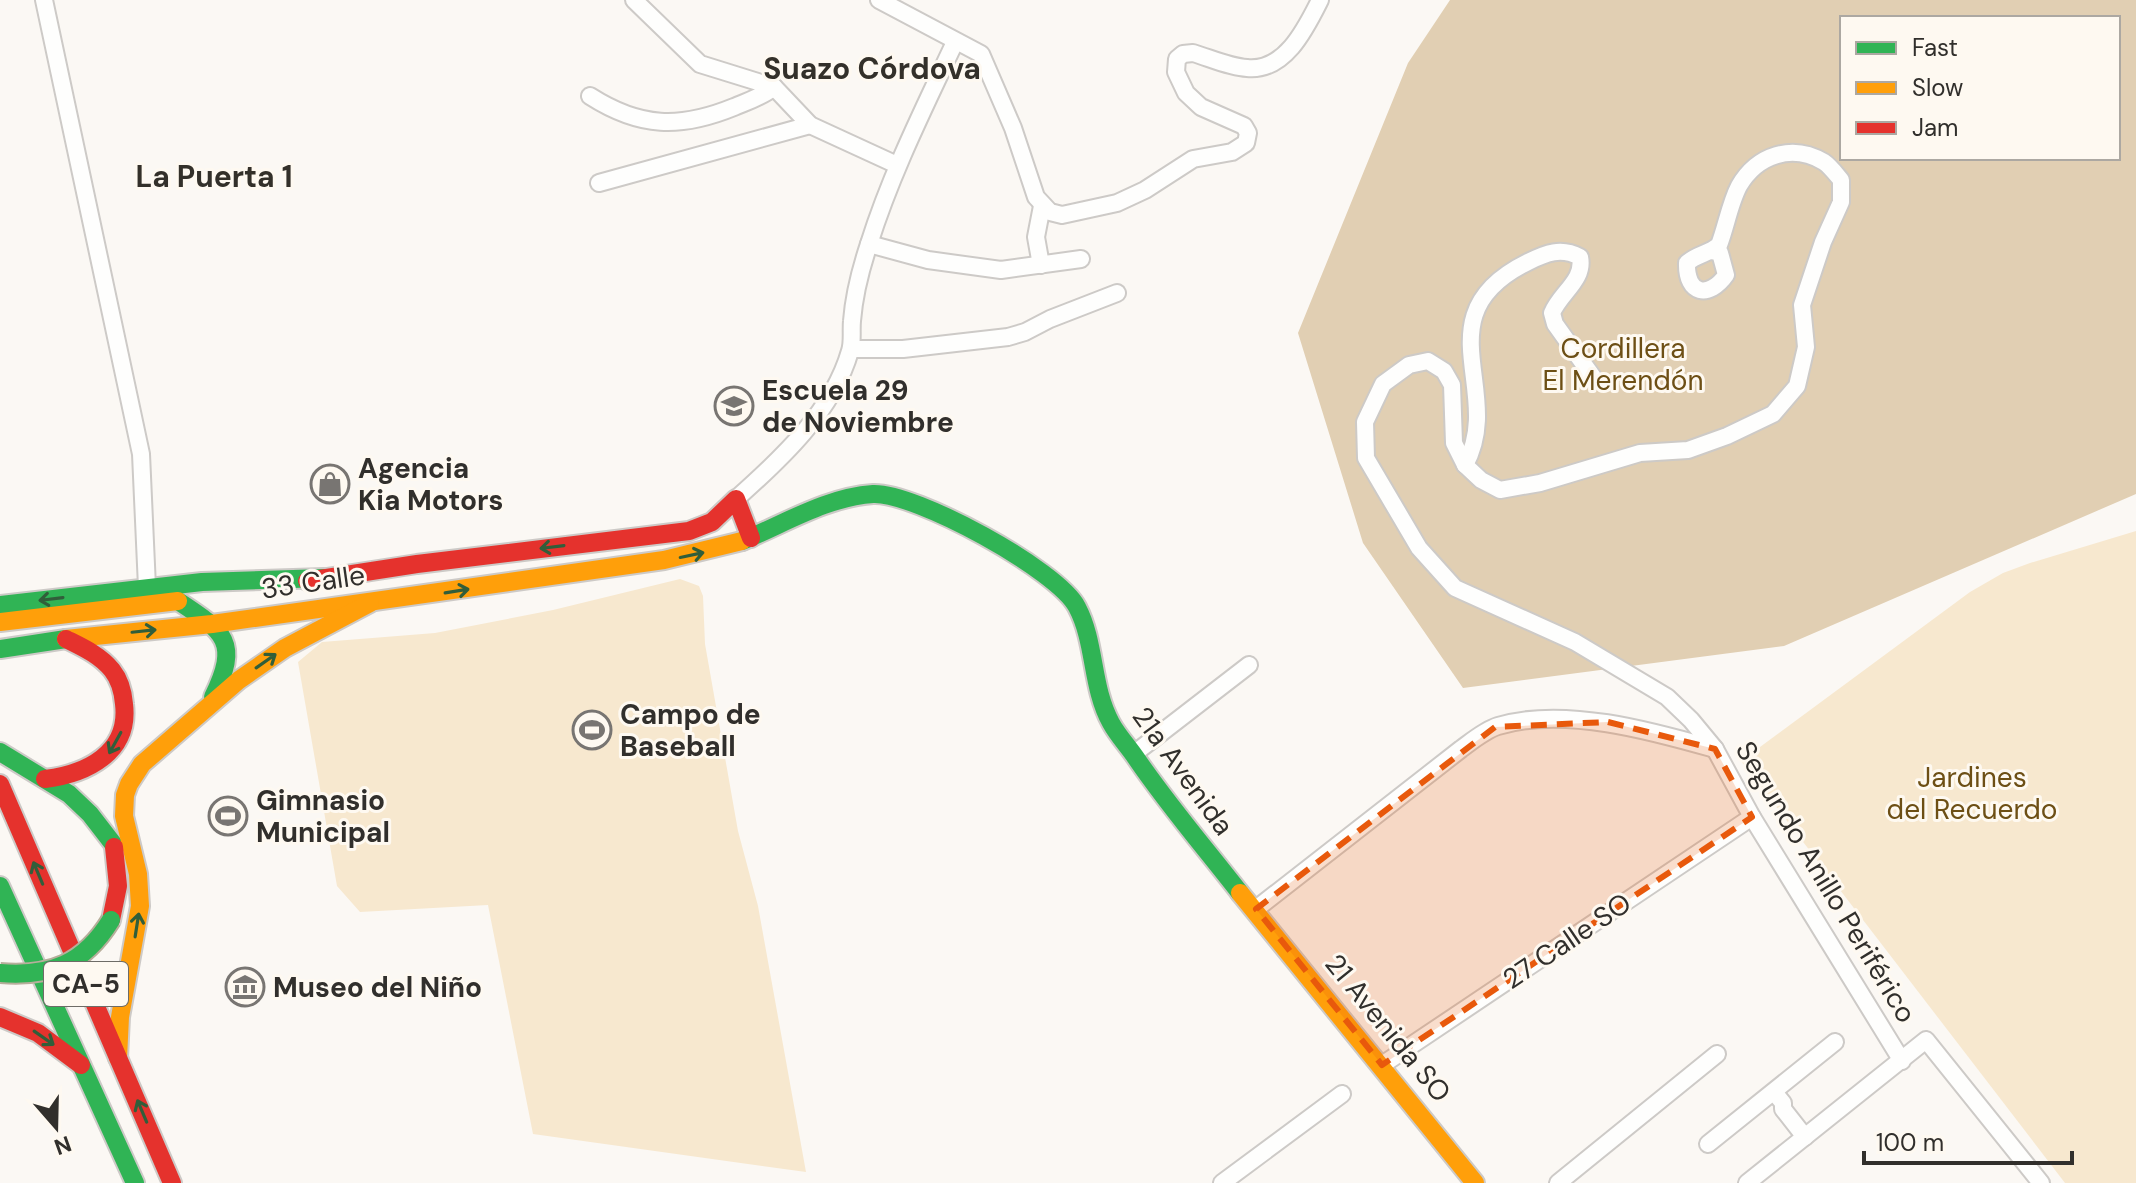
<svg xmlns="http://www.w3.org/2000/svg" width="2136" height="1183" font-family="'DM Sans',sans-serif">
  <style>
    .green { fill: #f7e8cf }
    .forest { fill: #e1cfb3; fill-rule: evenodd }
    .lines { fill: none; stroke-linecap: round; stroke-linejoin: round }
    .street-casing { stroke: #cdcac7; stroke-width: 20 }
    .fast-casing { stroke: #cdcac7; stroke-width: 22 }
    .slow-casing { stroke: #cdcac7; stroke-width: 22 }
    .jam-casing { stroke: #cdcac7; stroke-width: 22 }
    .street { stroke: #fefefd; stroke-width: 16 }
    .fast { stroke: #30b455; stroke-width: 18 }
    .slow { stroke: #ff9f0a; stroke-width: 18 }
    .jam { stroke: #e5322d; stroke-width: 18 }
    .fast-bridge-casing { stroke: #b7ae9b; stroke-width: 22; stroke-linecap: butt }
    .fast-bridge { stroke: #30b455; stroke-width: 18 }
    .oneway { stroke: #315e3a }
    .marked { fill: #e8590c; fill-opacity: 0.2; stroke: #e8590c; stroke-width: 6; stroke-dasharray: 16 10; stroke-linejoin: round }
    .labels { text-anchor: middle; dominant-baseline: central; stroke-width: 6; stroke-linejoin: round; paint-order: stroke }
    .shield { fill: #fef9f1; stroke: #6e6c67; stroke-width: 2 }
    .shield-label { font-size: 26px; font-weight: bold; fill: #312f2c }
    .park-label { font-size: 28px; fill: #6d4f15; stroke: #fef9f1 }
    .poi-label { font-size: 28px; font-weight: bold; fill: #312f2c; stroke: #fef9f1; text-anchor: start }
    .street-label { font-size: 28px; fill: #312f2c; stroke: #fef9f1 }
    .neighbourhood-label { font-size: 30px; font-weight: bold; fill: #33302a; stroke: #fef9f1 }
  </style>
  <rect width="100%" height="100%" fill="#fbf8f4"/>
  <!-- green -->
  <g class="green">
    <polygon points="2136,531 2136,1183 2065,1183 1741,761 1970,592 2003,573 2030,563"/>
    <polygon points="680,579 699,586 703,596 705,644 738,831 758,906 806,1172 533,1134 488,905 360,912 337,886 298,662 322,642 435,633 553,610"/>
  </g>
  <!-- forest -->
  <path class="forest" d="M 1450,0 L 2136,0 L 2136,494 L 1784,646 L 1463,688 L 1363,543 L 1298,333 L 1408,63 ZM 1842,18 L 2118,18 L 2118,158 L 1842,158 Z"/>
  <g class="lines">
    <defs>
      <g id="street">
        <polyline points="44,0 141,454 147,587"/>
        <polyline points="634,0 700,64 774,87 810,125 897,165"/>
        <path d="M 879,0 L 981,54 L 1013,128 L 1036,197 L 1050,212 L 1062,215 L 1117,203 L 1145,190 L 1193,159 L 1232,152 L 1246,143 L 1248,133 L 1244,126 L 1201,107 L 1186,93 L 1176,72 L 1177,59 L 1183,54 L 1193,53 C 1210,58 1229,67 1247,68 C 1285,72 1306,28 1320,0"/>
        <path d="M 590,96 C 640,128 680,129 734,107 C 748,101 762,97 774,87"/>
        <polyline points="599,183 810,125"/>
        <polyline points="869,244 928,260 1001,270 1081,259"/>
        <path d="M 1712,251 L 1720,253 L 1726,275 C 1709,299 1686,295 1687,263 C 1697,254 1709,254 1719,245 C 1726,227 1730,203 1739,186 C 1757,155 1792,143 1824,162 C 1830,166 1836,174 1841,180 L 1841,202 L 1823,242 L 1802,305 L 1806,347 L 1797,386 L 1773,414 L 1727,436 L 1688,450 L 1640,453 L 1540,483 L 1500,490 L 1481,480 L 1465,465 L 1454,443 L 1452,385 L 1444,371 L 1428,361 L 1409,365 L 1383,384 L 1365,422 L 1366,458 L 1419,548 L 1455,588 L 1575,642 L 1667,697 L 1691,720 L 1715,749 L 1752,817 L 1902,1061"/>
        <polyline points="1041,265 1036,237 1042,206"/>
        <polyline points="851,349 903,349 1008,337 1025,332 1050,319 1117,293"/>
        <path d="M 1465,465 C 1506,391 1420,315 1528,262 C 1546,253 1561,247 1580,257 C 1585,280 1560,293 1552,313 L 1555,324 L 1593,377"/>
        <path d="M 736,499 C 781,459 833,411 850,351 C 853,342 851,331 852,321 C 854,295 861,268 869,244 C 891,174 924,108 955,42"/>
        <polyline points="1135,753 1249,665"/>
        <path d="M 1256,909 L 1461,749 C 1472,741 1485,730 1498,726 C 1563,706 1652,731 1715,749"/>
        <polyline points="1382,1065 1752,817"/>
        <polyline points="1774,1092 1783,1103 1783,1109 1805,1137"/>
        <polyline points="1708,1144 1835,1042"/>
        <polyline points="1222,1183 1342,1094"/>
        <polyline points="1558,1183 1717,1054"/>
        <polyline points="1747,1183 1926,1040 2041,1183"/>
      </g>
      <g id="fast">
        <path d="M 742,541 C 784,524 827,497 873,494 C 915,492 1058,570 1077,607 C 1096,643 1091,687 1111,723 C 1118,736 1128,746 1136,758 C 1168,805 1205,848 1240,893"/>
        <path d="M 178,601 C 225,632 240,642 213,697"/>
        <polyline points="0,605 202,582 324,578"/>
        <polyline points="0,649 66,639"/>
        <polyline points="0,752 69,794 90,814 114,845"/>
        <polyline points="0,886 135,1183"/>
      </g>
      <g id="slow">
        <polyline points="0,622 178,601"/>
        <polyline points="66,639 212,624 664,560 742,541"/>
        <polyline points="1240,893 1475,1183"/>
        <polyline points="118,1058 120,1017 140,906 138,874 124,816 125,795 129,784 142,764 239,680 285,648 370,603"/>
      </g>
      <g id="jam">
        <polyline points="307,581 417,564 689,531 712,522 736,499 751,538"/>
        <path d="M 45,779 C 86,774 130,753 124,704 C 123,692 120,680 112,670 C 100,655 82,647 66,639"/>
        <polyline points="0,784 172,1183"/>
        <polyline points="111,920 118,886 114,847"/>
        <polyline points="0,1017 38,1033 81,1065"/>
      </g>
    </defs>
    <!-- street casing -->
    <use href="#street" class="street-casing"/>
    <!-- fast casing -->
    <use href="#fast" class="fast-casing"/>
    <!-- slow casing -->
    <use href="#slow" class="slow-casing"/>
    <!-- jam casing -->
    <use href="#jam" class="jam-casing"/>
    <!-- street -->
    <use href="#street" class="street"/>
    <!-- fast -->
    <use href="#fast" class="fast"/>
    <!-- slow -->
    <use href="#slow" class="slow"/>
    <!-- jam -->
    <use href="#jam" class="jam"/>
    <defs>
      <path id="fast-bridge" d="M 0,973 C 51,977 84,964 111,920"/>
    </defs>
    <!-- fast-bridge casing -->
    <use href="#fast-bridge" class="fast-bridge-casing"/>
    <!-- fast-bridge -->
    <use href="#fast-bridge" class="fast-bridge"/>
  </g>
  <!-- one-way arrows -->
  <defs><path id="oneway-shaft" d="M-6 0H5M1.5-3L5.5 0L1.5 3" fill="none" stroke-width="1.6" stroke-linecap="round" stroke-linejoin="round" transform="scale(2)"/></defs>
  <g class="oneway">
    <use href="#oneway-shaft" transform="translate(552 547) rotate(173)"/>
    <use href="#oneway-shaft" transform="translate(692 555) rotate(-12)"/>
    <use href="#oneway-shaft" transform="translate(457 591) rotate(-9)"/>
    <use href="#oneway-shaft" transform="translate(51 599) rotate(173)"/>
    <use href="#oneway-shaft" transform="translate(144 631) rotate(-6)"/>
    <use href="#oneway-shaft" transform="translate(266 661) rotate(-35)"/>
    <use href="#oneway-shaft" transform="translate(115 743) rotate(119)"/>
    <use href="#oneway-shaft" transform="translate(38 873) rotate(-113)"/>
    <use href="#oneway-shaft" transform="translate(137 925) rotate(-81)"/>
    <use href="#oneway-shaft" transform="translate(44 1038) rotate(35)"/>
    <use href="#oneway-shaft" transform="translate(142 1111) rotate(-113)"/>
  </g>
  <!-- marked area -->
  <path class="marked" d="M 1608,722 L 1715,749 L 1752,817 L 1382,1065 L 1256,909 L 1495,727 Z"/>
  <!-- icons -->
  <defs>
    <symbol id="school-ring" viewBox="-11 -11 22 22"><circle r="9.5" fill="#fef9f1" stroke="#787572" stroke-width="1.5"/><path d="M0-5L7-2L0 1L-7-2ZM-4 1L0 2.5L4 1V4Q0 6-4 4Z" fill="#787572"/></symbol>
    <symbol id="shop-ring" viewBox="-11 -11 22 22"><circle r="9.5" fill="#fef9f1" stroke="#787572" stroke-width="1.5"/><path d="M-5-2.5h2.3a2.7 3.5 0 0 1 5.4 0H5L5.5 6h-11ZM-1.5-2.5h3a1.5 2.3 0 0 0-3 0Z" fill="#787572"/></symbol>
    <symbol id="stadium-ring" viewBox="-11 -11 22 22"><circle r="9.5" fill="#fef9f1" stroke="#787572" stroke-width="1.5"/><path d="M0-5a6.5 5 0 1 0 0 10a6.5 5 0 1 0 0-10ZM-3.5-1.8h7v3.6h-7Z" fill="#787572"/></symbol>
    <symbol id="museum-ring" viewBox="-11 -11 22 22"><circle r="9.5" fill="#fef9f1" stroke="#787572" stroke-width="1.5"/><path d="M0-6L6-3V-2H-6V-3ZM-5-1h2V3h-2ZM-1-1h2V3h-2ZM3-1h2V3H3ZM-6 4H6V6H-6Z" fill="#787572"/></symbol>
  </defs>
  <g fill-rule="evenodd">
    <use href="#school-ring" x="712" y="384" width="44" height="44"/>
    <use href="#shop-ring" x="308" y="462" width="44" height="44"/>
    <use href="#stadium-ring" x="570" y="708" width="44" height="44"/>
    <use href="#stadium-ring" x="206" y="794" width="44" height="44"/>
    <use href="#museum-ring" x="223" y="965" width="44" height="44"/>
  </g>
  <g class="labels">
    <!-- shield labels -->
    <rect class="shield" x="44" y="962" width="84" height="44" rx="6"/>
    <g class="shield-label">
      <text x="86" y="984">CA-5</text>
    </g>
    <!-- park labels -->
    <g class="park-label">
      <text x="1623" y="348">Cordillera<tspan x="1623" dy="32">El Merendón</tspan></text>
      <text x="1972" y="777">Jardines<tspan x="1972" dy="32">del Recuerdo</tspan></text>
    </g>
    <!-- poi labels -->
    <g class="poi-label">
      <text x="762" y="390">Escuela 29<tspan x="762" dy="32">de Noviembre</tspan></text>
      <text x="358" y="468">Agencia<tspan x="358" dy="32">Kia Motors</tspan></text>
      <text x="620" y="714">Campo de<tspan x="620" dy="32">Baseball</tspan></text>
      <text x="256" y="800">Gimnasio<tspan x="256" dy="32">Municipal</tspan></text>
      <text x="273" y="987">Museo del Niño</text>
    </g>
    <!-- street labels -->
    <g class="street-label">
      <text transform="translate(313 582) rotate(-8)">33 Calle</text>
      <text transform="translate(1183 771) rotate(54)">21a Avenida</text>
      <text transform="translate(1826 882) rotate(59)">Segundo Anillo Periférico</text>
      <text transform="translate(1567 941) rotate(-34)">27 Calle SO</text>
      <text transform="translate(1388 1028) rotate(51)">21 Avenida SO</text>
    </g>
    <!-- neighbourhood labels -->
    <g class="neighbourhood-label">
      <text x="872" y="68">Suazo Córdova</text>
      <text x="214" y="176">La Puerta 1</text>
    </g>
  </g>
  <!-- legend -->
  <rect x="1840" y="16" width="280" height="144" fill="#fef9f1" stroke="#aca8a2" stroke-width="2"/>
  <rect x="1856" y="42" width="40" height="12" fill="#30b455" stroke="#aca8a2" stroke-width="2"/>
  <text x="1912" y="56" font-size="24" fill="#312f2c">Fast</text>
  <rect x="1856" y="82" width="40" height="12" fill="#ff9f0a" stroke="#aca8a2" stroke-width="2"/>
  <text x="1912" y="96" font-size="24" fill="#312f2c">Slow</text>
  <rect x="1856" y="122" width="40" height="12" fill="#e5322d" stroke="#aca8a2" stroke-width="2"/>
  <text x="1912" y="136" font-size="24" fill="#312f2c">Jam</text>
  <!-- north arrow -->
  <g transform="translate(56 1127) rotate(160)" stroke="#fef9f1" stroke-width="6" paint-order="stroke">
  <path d="M0-6L14 30L0 20L-14 30Z" fill="#312f2c"/>
  <text y="-12" font-size="22" font-weight="bold" text-anchor="middle" fill="#312f2c">N</text>
  </g>
  <!-- scale -->
  <path d="M1864 1151v12h208v-12" fill="none" stroke="#312f2c" stroke-width="4"/>
  <text x="1876" y="1151" font-size="24" fill="#312f2c" stroke="#fef9f1" stroke-width="6" paint-order="stroke">100 m</text>
</svg>
